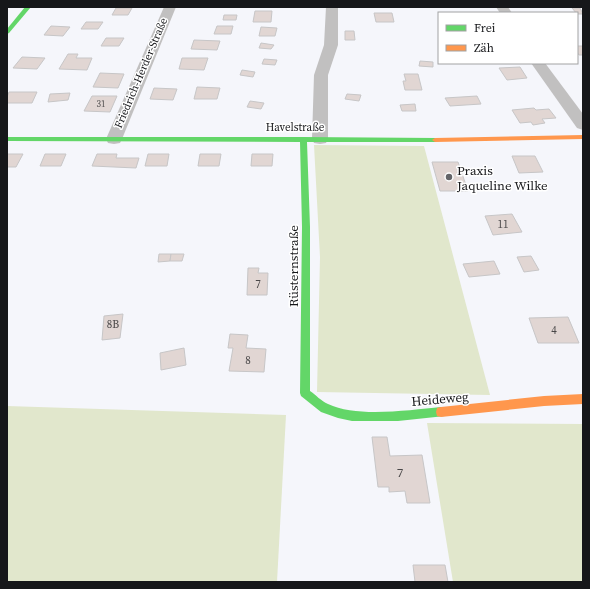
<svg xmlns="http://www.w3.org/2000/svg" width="590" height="589" font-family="'Source Serif 4',serif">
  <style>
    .green { fill: #e1e7cc }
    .building { fill: #e1d6d3; stroke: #c7c6c7 }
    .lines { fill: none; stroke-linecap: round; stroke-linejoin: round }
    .street { fill: #c1c0c0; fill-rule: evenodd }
    .fast { fill: #63d668; fill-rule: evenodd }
    .slow { fill: #ff974d; fill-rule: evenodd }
    .poi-dot { fill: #646569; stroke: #fff; stroke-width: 1.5 }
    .labels { text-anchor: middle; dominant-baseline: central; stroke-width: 3; stroke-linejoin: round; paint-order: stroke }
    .far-number-label { font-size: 9px; fill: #494748 }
    .far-street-label { font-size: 11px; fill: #16171a; stroke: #fff }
    .number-label { font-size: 11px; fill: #494748 }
    .poi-label { font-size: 13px; fill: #16171a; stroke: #fff; text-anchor: start }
    .street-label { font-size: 13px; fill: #16171a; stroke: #fff }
    .near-number-label { font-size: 13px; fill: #494748 }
  </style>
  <rect width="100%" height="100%" fill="#f5f6fb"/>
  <!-- green -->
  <g class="green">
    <polygon points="314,145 424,146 490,395 317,392 320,257"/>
    <polygon points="7,406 286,415 277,582 7,582"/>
    <polygon points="427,423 583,424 583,582 453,582"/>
  </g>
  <!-- building -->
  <g class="building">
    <polygon points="116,8 132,8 128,15 112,15"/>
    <polygon points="572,8 580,8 583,14 577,14"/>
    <polygon points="255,11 272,11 271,22 253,22"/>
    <polygon points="374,13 392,13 394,22 376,22"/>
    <polygon points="224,15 237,15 236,20 223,20"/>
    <polygon points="86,22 103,22 98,29 81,29"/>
    <polygon points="51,26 70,27 63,36 44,35"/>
    <polygon points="217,26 233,26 231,34 214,34"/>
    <polygon points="261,27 277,28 275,36 259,36"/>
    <polygon points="345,31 354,31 355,40 345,40"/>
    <polygon points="106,38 124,38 119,46 101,46"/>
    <polygon points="194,40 220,41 217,50 191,49"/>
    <polygon points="261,43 274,45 271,49 259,48"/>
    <polygon points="577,46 583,46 583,55 579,55 577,52"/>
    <polygon points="68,54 78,54 76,58 92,58 87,70 59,69"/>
    <polygon points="22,57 45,58 37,69 13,68"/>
    <polygon points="182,58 208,58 204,70 179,69"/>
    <polygon points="264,59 277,60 275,65 262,64"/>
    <polygon points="420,61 433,62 433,67 419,66"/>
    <polygon points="520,67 527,78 507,80 499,68"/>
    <polygon points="242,70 255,72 253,77 240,75"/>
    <polygon points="100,73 124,74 118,88 93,87"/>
    <polygon points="404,74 418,74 422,90 405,90 403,81 406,81"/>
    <polygon points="197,87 220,88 217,99 194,99"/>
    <polygon points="154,88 177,89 173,100 150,99"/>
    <polygon points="9,92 37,92 32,103 7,103 7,97"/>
    <polygon points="70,93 68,100 48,102 50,94"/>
    <polygon points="347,94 361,95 359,101 345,99"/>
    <polygon points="92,96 117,96 110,112 84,111"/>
    <polygon points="477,96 481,104 450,106 445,98"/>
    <polygon points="250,101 264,103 261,109 247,107"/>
    <polygon points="415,104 416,111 402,111 400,105"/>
    <polygon points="534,108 536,110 549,109 556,118 542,119 545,123 533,125 531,122 520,123 512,110"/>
    <polygon points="7,154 23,154 16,167 7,167"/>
    <polygon points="45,154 66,154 61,166 40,166"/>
    <polygon points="97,154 117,154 116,158 139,158 136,168 92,166"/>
    <polygon points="148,154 169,154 167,166 145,166"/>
    <polygon points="200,154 221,154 219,166 198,166"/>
    <polygon points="252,154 273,154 272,166 251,166"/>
    <polygon points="512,156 535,156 543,172 519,173"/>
    <polygon points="432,162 458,162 468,191 440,191"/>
    <polygon points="512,214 522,232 493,235 485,216"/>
    <polygon points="159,254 171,254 170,261 158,262"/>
    <polygon points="171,254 184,254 182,261 170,261"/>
    <polygon points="531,256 539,270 524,272 517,257"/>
    <polygon points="494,261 500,274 469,277 463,264"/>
    <polygon points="248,268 259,268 258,273 268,273 267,295 247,295"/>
    <polygon points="123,314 120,338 102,340 104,316"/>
    <polygon points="568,317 579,343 538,343 529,318"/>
    <polygon points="230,334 248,335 246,348 266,349 264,372 229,371 233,348 228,348"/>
    <polygon points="184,348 186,365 161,370 160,353"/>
    <polygon points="372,437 387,437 390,456 422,455 430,503 407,503 405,491 389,492 389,487 378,487"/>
    <polygon points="413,565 445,565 448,582 415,582"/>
  </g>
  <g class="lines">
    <!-- street -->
    <g class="street">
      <polygon points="164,7 176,7 122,139 120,143 114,144 108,143 106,139"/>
      <polygon points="326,7 338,7 338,45 328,75 328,139 326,143 320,144 314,143 312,139 314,75 324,45"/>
      <polygon points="496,7 508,7 512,13 500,13"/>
      <polygon points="531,63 545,63 583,114 583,130 577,128"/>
    </g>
    <!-- fast -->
    <g class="fast">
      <polygon points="25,7 31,7 9,33 7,34 7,29"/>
      <path d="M 7,137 L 303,137 L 437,138 L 438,140 L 435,142 L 307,142 L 310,227 L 310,391 C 316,395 321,401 328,404 C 357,418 409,410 441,407 L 445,408 L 446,412 L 445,416 L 398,421 L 352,421 L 338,418 L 321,412 L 301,396 L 300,393 L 302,227 L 300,142 L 7,141 Z"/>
    </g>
    <!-- slow -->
    <g class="slow">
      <polygon points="583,135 583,139 435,142 432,140 435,138"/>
      <polygon points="583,394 583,404 544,406 441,417 437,416 436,412 437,408 441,407 544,396"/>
    </g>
  </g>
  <!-- markers -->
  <circle class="poi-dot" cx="449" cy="177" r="4"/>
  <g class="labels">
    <!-- far-number labels -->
    <g class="far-number-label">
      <text x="101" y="104">31</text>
    </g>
    <!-- far-street labels -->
    <g class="far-street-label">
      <text transform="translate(141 73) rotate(-67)">Friedrich-Herder-Straße</text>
      <text x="295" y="127">Havelstraße</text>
    </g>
    <!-- number labels -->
    <g class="number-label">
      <text x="503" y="224">11</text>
      <text x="258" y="284">7</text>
      <text x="113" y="324">8B</text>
      <text x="554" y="330">4</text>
      <text x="248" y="360">8</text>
    </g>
    <!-- poi labels -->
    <g class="poi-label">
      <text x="457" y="170">Praxis<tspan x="457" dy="15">Jaqueline Wilke</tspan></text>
    </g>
    <!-- street labels -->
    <g class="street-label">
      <text transform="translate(293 266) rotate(-90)">Rüsternstraße</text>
      <text transform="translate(440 399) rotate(-5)">Heideweg</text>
    </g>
    <!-- near-number labels -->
    <g class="near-number-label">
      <text x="400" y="472">7</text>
    </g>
  </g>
  <!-- border -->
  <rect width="590" height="589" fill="none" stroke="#16171a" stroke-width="16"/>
  <!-- legend -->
  <rect x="438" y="12" width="140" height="52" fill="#ffffff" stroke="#a2a2a3"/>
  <rect x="446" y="25" width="20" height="6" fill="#63d668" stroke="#a2a2a3"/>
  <text x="474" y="32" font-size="12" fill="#16171a">Frei</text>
  <rect x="446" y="45" width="20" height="6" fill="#ff974d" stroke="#a2a2a3"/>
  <text x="474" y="52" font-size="12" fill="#16171a">Zäh</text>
</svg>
